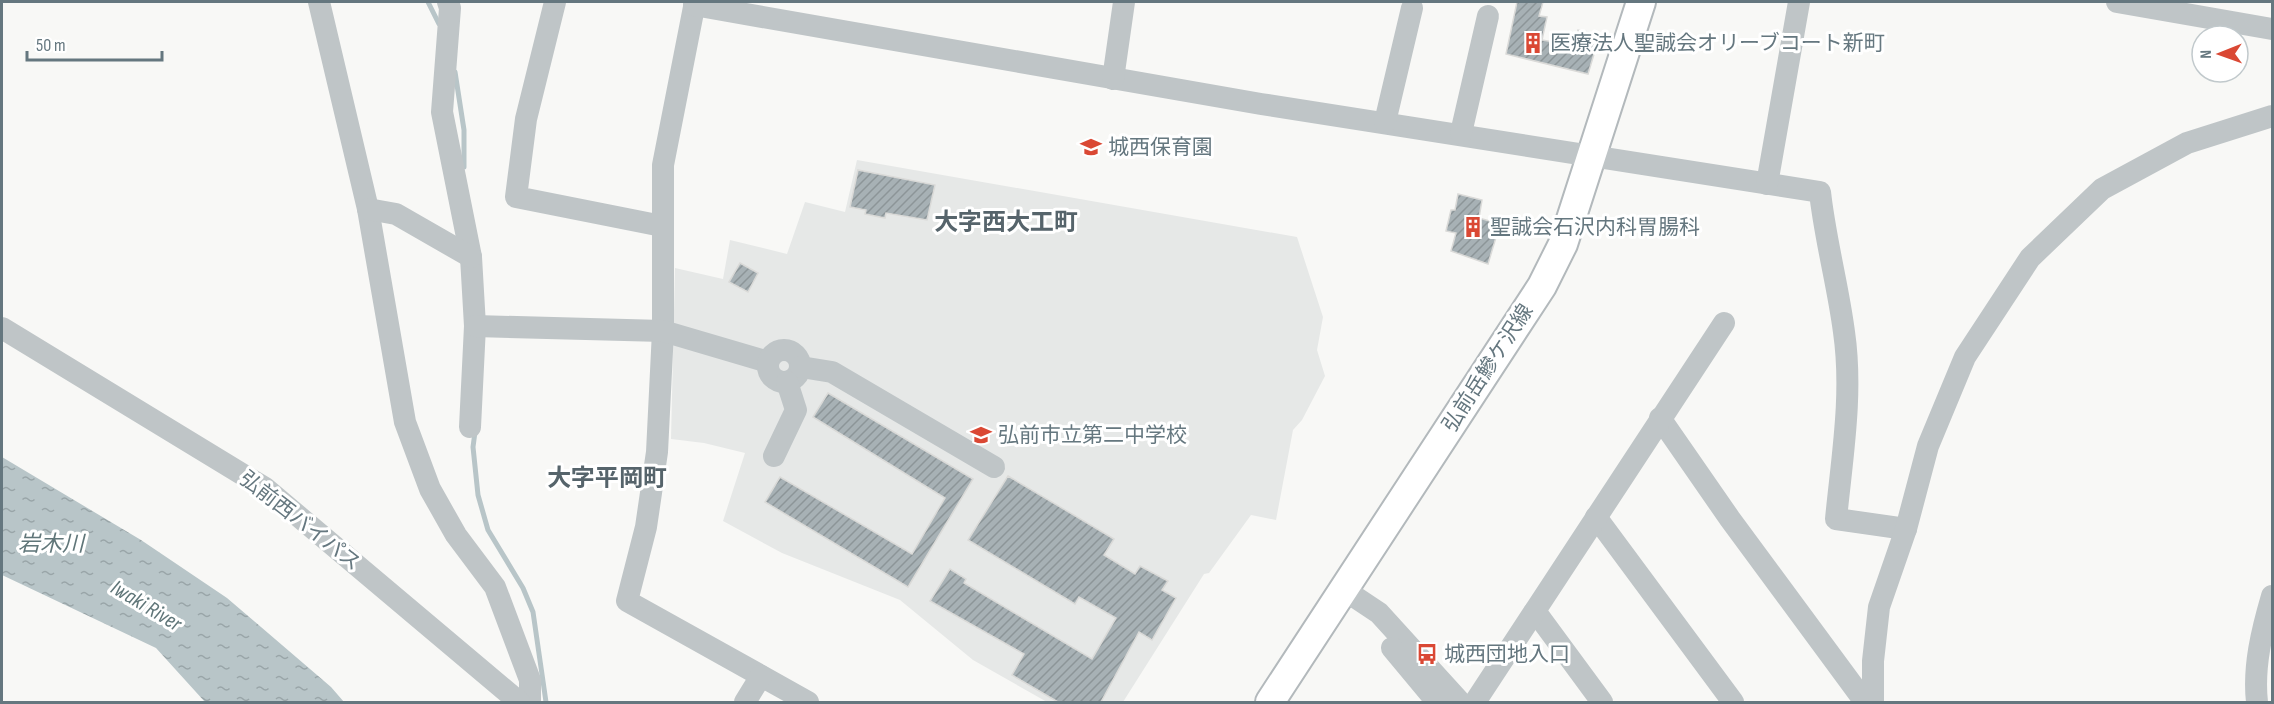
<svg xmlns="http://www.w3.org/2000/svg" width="2274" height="704" font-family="'Sofia Sans Condensed','Noto Sans JP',sans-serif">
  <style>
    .built { fill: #e6e8e7 }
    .water { fill: url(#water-ripples) }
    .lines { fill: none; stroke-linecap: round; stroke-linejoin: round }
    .stream { stroke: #b8c5c8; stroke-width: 5 }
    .building { fill: url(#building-hatch); stroke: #dadad8; stroke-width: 1.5 }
    .major-casing { stroke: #b3b9bc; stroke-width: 32 }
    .minor { stroke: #bfc5c7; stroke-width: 22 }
    .major { stroke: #fff; stroke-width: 28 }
    .labels { text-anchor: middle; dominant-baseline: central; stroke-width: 6; stroke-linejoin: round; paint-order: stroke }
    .poi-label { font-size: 21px; fill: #65777f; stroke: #fff; text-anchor: start }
    .street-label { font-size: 21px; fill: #65777f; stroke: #fff }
    .water-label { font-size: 22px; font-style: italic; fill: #607679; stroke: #fff }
    .quarter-label { font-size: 24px; font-weight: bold; fill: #56646b; stroke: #fff }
  </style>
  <defs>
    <pattern id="water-ripples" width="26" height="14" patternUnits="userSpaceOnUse" patternTransform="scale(1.5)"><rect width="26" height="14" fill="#b8c5c8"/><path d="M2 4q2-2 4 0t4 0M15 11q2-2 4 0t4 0" fill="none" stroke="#99a5a8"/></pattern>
    <pattern id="building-hatch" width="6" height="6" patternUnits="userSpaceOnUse" patternTransform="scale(1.5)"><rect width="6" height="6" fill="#a7b1b5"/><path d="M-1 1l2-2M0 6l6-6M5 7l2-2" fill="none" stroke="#8c9598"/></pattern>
  </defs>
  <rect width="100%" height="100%" fill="#f8f8f6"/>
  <!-- built -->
  <polygon class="built" points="857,160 1297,237 1323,317 1317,350 1325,376 1302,420 1293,430 1276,520 1251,515 1209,573 1204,574 1123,702 1047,702 973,660 900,600 782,553 723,521 745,453 704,443 671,439 675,268 723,279 730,240 787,254 805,202 845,212"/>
  <!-- water -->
  <polygon class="water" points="2,457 141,540 227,598 331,687 344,702 205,702 156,648 2,575"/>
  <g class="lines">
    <!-- stream -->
    <g class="stream">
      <polyline points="428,2 439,24"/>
      <polyline points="455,72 464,130 464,167"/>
      <polyline points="475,432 473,447 478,495 488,530 523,588 533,612 546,702"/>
    </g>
  </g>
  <!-- building -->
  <g class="building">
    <polygon points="1517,2 1543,2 1539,16 1547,17 1542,40 1575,46 1578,30 1600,34 1588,74 1506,54"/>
    <polygon points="858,170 935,185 927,220 886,213 885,218 865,214 866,210 850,207"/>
    <polygon points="1458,194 1482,200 1479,218 1500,224 1488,264 1451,251 1456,233 1446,231 1451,210 1455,210"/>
    <polygon points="740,263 758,273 748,292 729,282"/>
    <polygon points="828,393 973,479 908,587 765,502 780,477 912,554 945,498 813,417"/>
    <polygon points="1008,476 1114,539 1104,555 1135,574 1140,566 1168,581 1162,590 1176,598 1152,640 1139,632 1101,702 1058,702 1012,675 1024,654 930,601 950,569 966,579 964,583 1092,659 1116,618 1079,597 1075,604 968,540"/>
  </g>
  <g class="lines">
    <defs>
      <polyline id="major" points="1270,702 1542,286 1563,244 1641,2"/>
    </defs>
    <!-- major casing -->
    <use href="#major" class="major-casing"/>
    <!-- minor -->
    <g class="minor">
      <polyline points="319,2 368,209 405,422 430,489 456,535 495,587 530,680 530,702"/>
      <polyline points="448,2 450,8 442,112 471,257 475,326 470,427"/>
      <polyline points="555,2 526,119 516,197 662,226"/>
      <polyline points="695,2 663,165 663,331 657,452 646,527 627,601 808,702"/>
      <polyline points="2117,2 2272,29"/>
      <path d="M 694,5 L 1261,104 L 1820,192 C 1825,239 1838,285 1844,332 C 1853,394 1842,457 1836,519 L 1906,529"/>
      <polyline points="1113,79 1124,2"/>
      <polyline points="1385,122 1412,8"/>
      <polyline points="1461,133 1488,16"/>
      <polyline points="1767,184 1799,2"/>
      <polyline points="368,209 396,214 471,257"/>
      <polyline points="475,326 663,331 768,362"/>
      <polyline points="2,328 265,488 519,702"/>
      <circle cx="784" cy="366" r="16"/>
      <polyline points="801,367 832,372 994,467"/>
      <polyline points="1660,418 1730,519 1865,702"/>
      <polyline points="774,456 796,410 787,382"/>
      <polyline points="1596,517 1733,702"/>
      <polyline points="1343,589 1379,613 1460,702"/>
      <polyline points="1535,611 1602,702"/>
      <polyline points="1392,648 1437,702"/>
      <polyline points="745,702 761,676"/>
      <polyline points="1475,702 1724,323"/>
      <polyline points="1873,702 1873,661 1879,607 1906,529 1928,446 1965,357 2030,258 2102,189 2187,143 2272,116"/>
      <path d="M 2257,702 C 2253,667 2262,630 2272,596"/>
    </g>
    <!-- major -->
    <use href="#major" class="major"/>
  </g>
  <!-- icons -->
  <defs>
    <symbol id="building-bare" viewBox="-9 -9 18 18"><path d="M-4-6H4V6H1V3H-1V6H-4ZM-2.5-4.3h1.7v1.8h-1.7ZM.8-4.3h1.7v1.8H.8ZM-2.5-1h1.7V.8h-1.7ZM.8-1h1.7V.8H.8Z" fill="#da4834" stroke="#fff" stroke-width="2.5" paint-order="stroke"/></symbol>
    <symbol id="school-bare" viewBox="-9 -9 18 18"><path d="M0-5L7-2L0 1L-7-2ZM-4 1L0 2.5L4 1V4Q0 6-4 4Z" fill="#da4834" stroke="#fff" stroke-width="2.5" paint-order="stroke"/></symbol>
    <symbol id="bus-bare" viewBox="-9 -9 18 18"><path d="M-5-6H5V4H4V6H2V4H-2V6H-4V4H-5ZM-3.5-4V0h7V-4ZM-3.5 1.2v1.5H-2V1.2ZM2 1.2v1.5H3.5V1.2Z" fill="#da4834" stroke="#fff" stroke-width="2.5" paint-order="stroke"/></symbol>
  </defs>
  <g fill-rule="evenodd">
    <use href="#building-bare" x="1518" y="28" width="30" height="30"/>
    <use href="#school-bare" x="1076" y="132" width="30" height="30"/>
    <use href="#building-bare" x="1458" y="212" width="30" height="30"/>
    <use href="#school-bare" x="966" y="420" width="30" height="30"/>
    <use href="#bus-bare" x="1412" y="639" width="30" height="30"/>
  </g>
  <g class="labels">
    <!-- poi labels -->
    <g class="poi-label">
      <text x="1550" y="43">医療法人聖誠会オリーブコート新町</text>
      <text x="1108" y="147">城西保育園</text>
      <text x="1490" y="227">聖誠会石沢内科胃腸科</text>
      <text x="998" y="435">弘前市立第二中学校</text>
      <text x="1444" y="654">城西団地入口</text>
    </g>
    <!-- street labels -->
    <g class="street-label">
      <text transform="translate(1488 368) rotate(-57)">弘前岳鰺ケ沢線</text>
      <text transform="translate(300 521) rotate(38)">弘前西バイパス</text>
    </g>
    <!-- water labels -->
    <g class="water-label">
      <text x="51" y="544">岩木川</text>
      <text transform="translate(146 606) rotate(31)">Iwaki River</text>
    </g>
    <!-- quarter labels -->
    <g class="quarter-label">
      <text x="1006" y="222">大字西大工町</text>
      <text x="607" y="478">大字平岡町</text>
    </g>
  </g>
  <!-- border -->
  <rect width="2274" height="704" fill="none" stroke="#65777f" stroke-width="6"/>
  <!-- north arrow -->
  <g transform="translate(2220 54) rotate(269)"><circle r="28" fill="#ffffff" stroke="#c1c9cc" stroke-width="1.5"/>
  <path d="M0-4.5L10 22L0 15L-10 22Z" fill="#da4834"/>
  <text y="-9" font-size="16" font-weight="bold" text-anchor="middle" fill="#65777f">N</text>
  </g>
  <!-- scale -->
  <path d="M27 51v9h135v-9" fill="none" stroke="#65777f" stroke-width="3"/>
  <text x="36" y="51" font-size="18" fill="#65777f" stroke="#ffffff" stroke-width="4.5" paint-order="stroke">50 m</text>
</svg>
